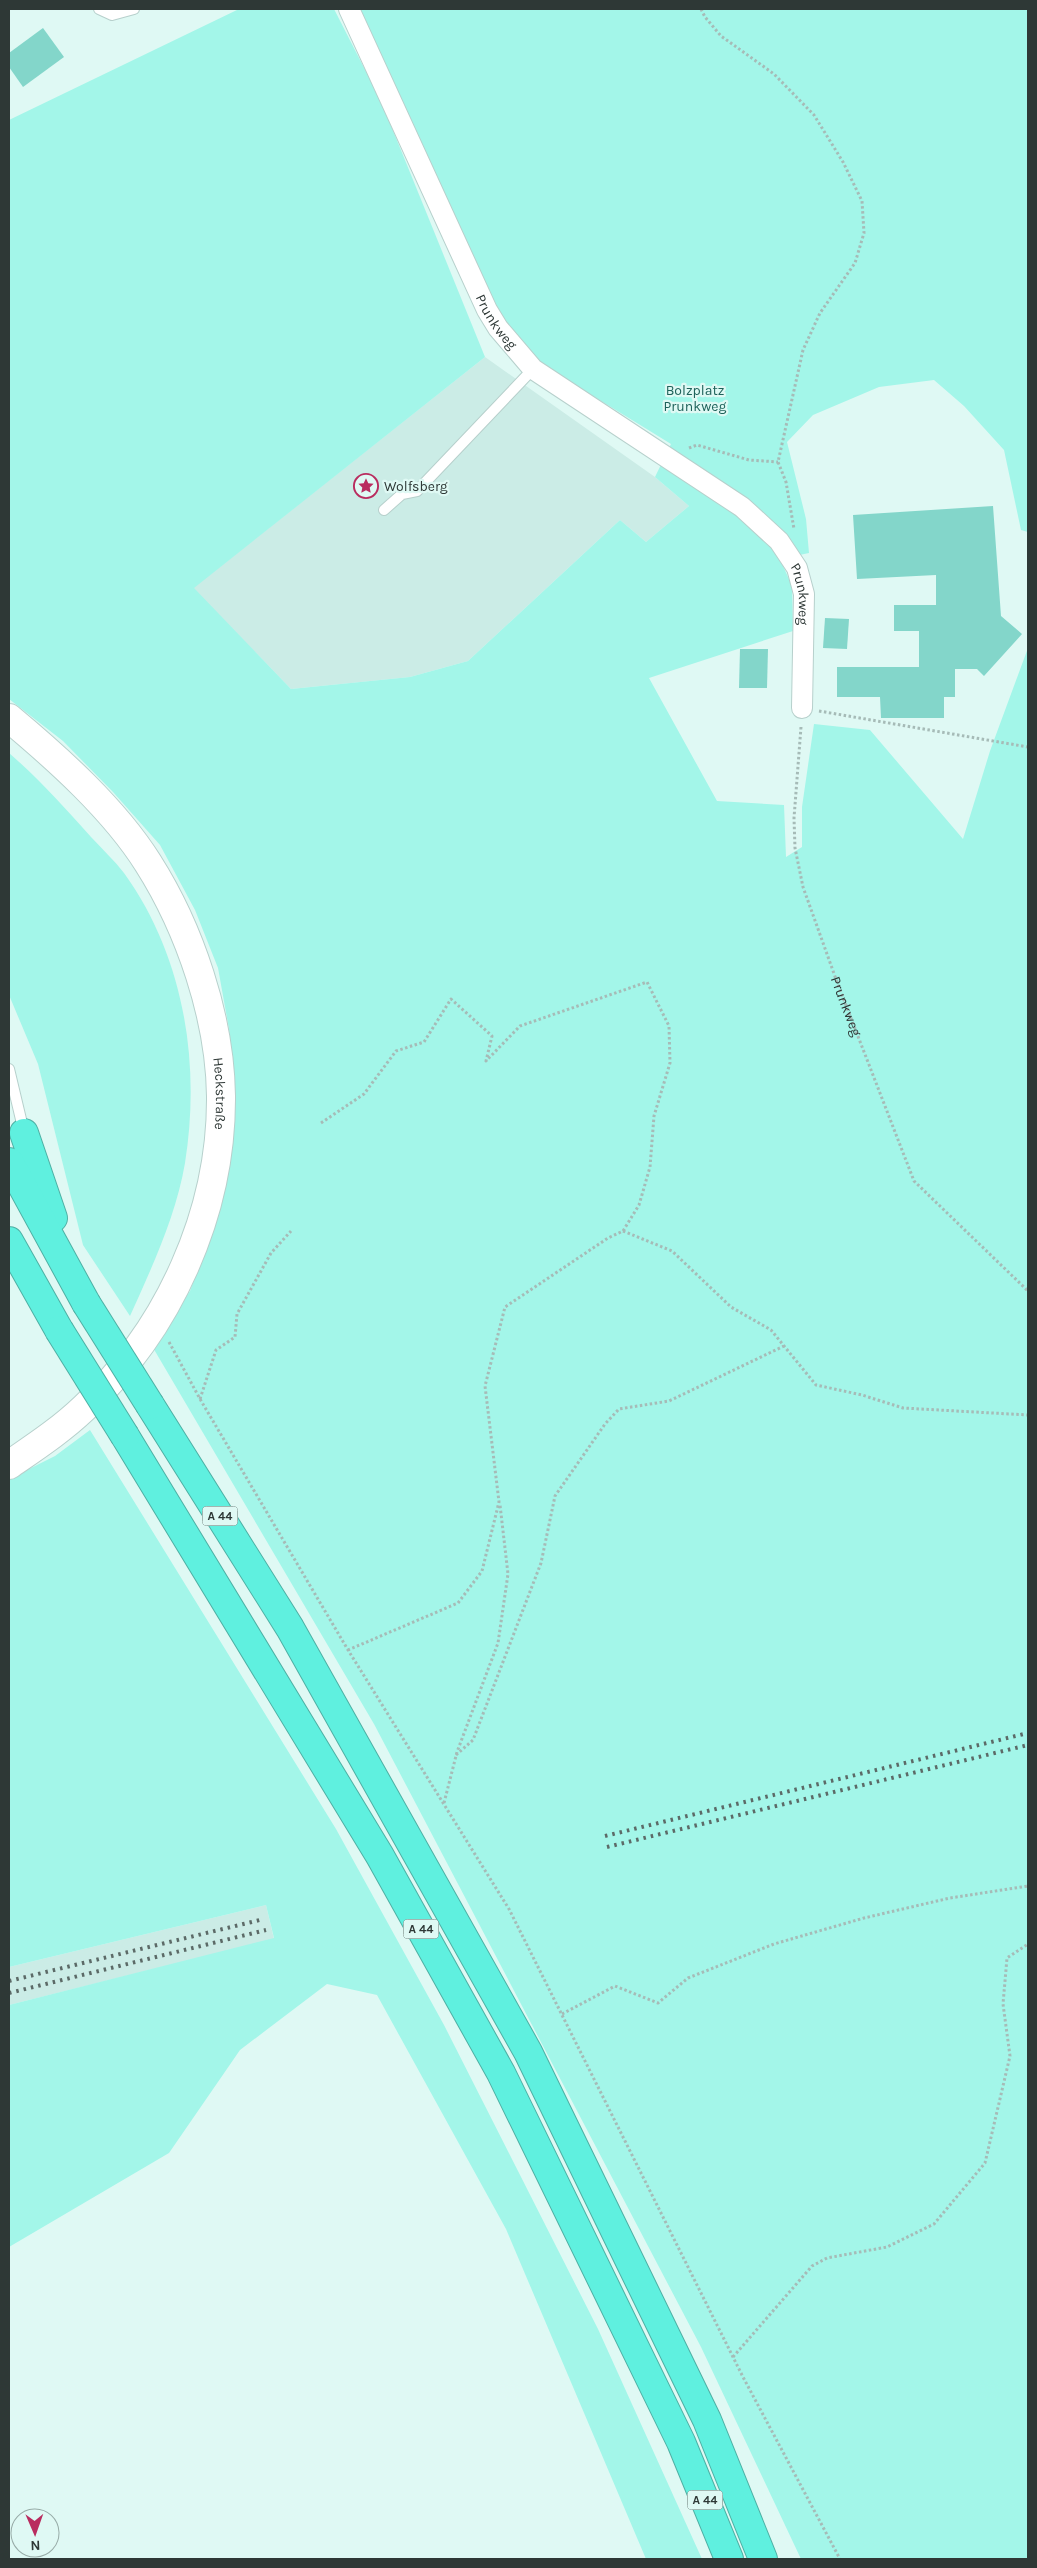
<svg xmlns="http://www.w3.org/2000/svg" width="1037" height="2568" font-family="Karla,sans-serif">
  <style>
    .built { fill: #cbece6 }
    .green { fill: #a3f6e9 }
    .building { fill: #83d6ca }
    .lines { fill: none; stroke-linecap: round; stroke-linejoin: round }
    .service-casing { stroke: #b7d0cc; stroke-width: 12 }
    .minor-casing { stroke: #b7d0cc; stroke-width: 22 }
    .secondary-casing { stroke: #b7d0cc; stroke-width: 30 }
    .motorway-casing { stroke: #4eb0a4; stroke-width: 30 }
    .path { stroke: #a6bbb7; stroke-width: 3; stroke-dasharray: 2.5 2.5; stroke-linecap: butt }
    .service { stroke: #fff; stroke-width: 10 }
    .minor { stroke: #fff; stroke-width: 20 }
    .secondary { stroke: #fff; stroke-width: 28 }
    .motorway { stroke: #5ff0df; stroke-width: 28 }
    .rail { stroke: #5c6a67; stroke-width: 4; stroke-dasharray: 2.5 5; stroke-linecap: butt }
    .motorway-bridge-casing { stroke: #4eb0a4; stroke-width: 30; stroke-linecap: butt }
    .motorway-bridge { stroke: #5ff0df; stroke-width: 28 }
    .labels { text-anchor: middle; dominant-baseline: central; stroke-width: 4.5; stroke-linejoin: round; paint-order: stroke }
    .shield { fill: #dff9f4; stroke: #63726f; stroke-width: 1 }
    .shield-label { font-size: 12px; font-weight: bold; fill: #2e3836 }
    .street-label { font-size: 14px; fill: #2e3836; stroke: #dff9f4 }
    .park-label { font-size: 14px; fill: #1e625a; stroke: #dff9f4 }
    .poi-label { font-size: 14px; fill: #2e3836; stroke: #dff9f4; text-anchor: start }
  </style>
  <rect width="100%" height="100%" fill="#dff9f4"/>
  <!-- built -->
  <g class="built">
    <polygon points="485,357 655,477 689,506 646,542 620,520 468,661 410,677 291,689 193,588"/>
    <polygon points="266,1905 274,1939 9,2005 9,1967"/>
  </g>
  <!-- green -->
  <g class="green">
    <polygon points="239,9 334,9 381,101 485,357 194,588 291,689 410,677 468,661 620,520 646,542 689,506 655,477 671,444 536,361 513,332 495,306 356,9 1028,9 1028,532 1021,530 1004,450 964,406 934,380 879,387 813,415 787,442 806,519 809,553 780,559 792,586 793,631 649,678 717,801 784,805 786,857 802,847 802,807 814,724 870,730 963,839 990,751 1028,648 1028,2559 801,2559 701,2347 374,1724 152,1346 190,1291 215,1223 227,1170 235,1094 229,1029 218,968 195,910 160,845 113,792 63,741 9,699 9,120"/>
    <path d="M 9,753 C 39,779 64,807 91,837 C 102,849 114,860 124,873 C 184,956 201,1063 185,1163 C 176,1216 152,1267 130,1316 L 83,1245 L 38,1064 L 9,995 Z"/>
    <polygon points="90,1430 336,1829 444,2025 598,2329 702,2559 646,2559 506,2229 377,1995 327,1984 240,2050 169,2153 9,2247 9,2005 274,1938 266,1905 9,1967 9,1479 55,1456"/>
  </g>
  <!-- building -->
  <g class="building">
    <polygon points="43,28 64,57 23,87 9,67 9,53"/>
    <polygon points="993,506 1001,616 1022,634 984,676 977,669 955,669 955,697 944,697 944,718 881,718 880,697 837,697 837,667 919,667 919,631 894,631 894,605 936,605 936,575 857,579 853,515"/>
    <polygon points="825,618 849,619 847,649 823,648"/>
    <polygon points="740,649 768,649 767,688 739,688"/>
  </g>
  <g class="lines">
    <defs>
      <g id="service">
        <polyline points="99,9 112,15 134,9"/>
        <polyline points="384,510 402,494 417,491 533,369"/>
        <polyline points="9,1069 24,1132"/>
      </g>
      <g id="minor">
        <path id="s2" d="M 349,9 L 487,310 L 498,328 L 533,369 L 742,507 L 779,541 L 797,568 L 804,594 L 802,708"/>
      </g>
      <g id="secondary">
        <path id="s3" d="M 9,718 C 57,758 114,809 148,863 C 190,929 220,1018 221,1096 C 222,1212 169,1330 84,1408 C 61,1430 35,1447 9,1465"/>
      </g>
      <g id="motorway">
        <polyline points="24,1133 53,1218"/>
        <polyline points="9,1162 86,1303"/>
        <polyline points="9,1241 59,1330"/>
        <polyline points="150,1405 290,1628 528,2052 707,2420 763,2559"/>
        <polyline points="125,1436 380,1856 501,2073 681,2442 729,2559"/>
      </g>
    </defs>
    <!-- service casing -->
    <use href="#service" class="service-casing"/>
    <!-- minor casing -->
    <use href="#minor" class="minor-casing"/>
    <!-- secondary casing -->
    <use href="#secondary" class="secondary-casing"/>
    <!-- motorway casing -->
    <use href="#motorway" class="motorway-casing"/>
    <!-- path -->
    <g class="path">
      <polyline points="701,9 705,17 721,36 774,74 814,115 843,162 862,201 864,233 855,263 820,313 803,350 778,462 786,482 794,529"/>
      <polyline points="689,448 697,445 749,460 778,462"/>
      <polyline points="819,711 1028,747"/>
      <path id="s1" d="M 801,727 L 794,818 L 795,848 L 803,887 L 837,982 L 914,1181 L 1028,1291"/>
      <polyline points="321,1123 364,1094 396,1051 424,1042 451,999 492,1036 486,1061 520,1026 647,982 669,1026 670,1063 654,1116 650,1167 639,1205 623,1231 608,1238 505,1307 485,1386 499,1502 482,1571 458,1603 348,1650"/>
      <polyline points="623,1231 672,1251 731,1307 771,1330 816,1385 862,1395 903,1408 1028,1415"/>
      <polyline points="169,1342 200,1399 348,1650 509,1909 743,2377 840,2559"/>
      <polyline points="200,1399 216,1350 235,1337 237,1314 271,1253 291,1231"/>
      <polyline points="456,1755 473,1740 541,1563 555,1496 605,1424 619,1409 669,1401 784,1346"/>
      <polyline points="444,1803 457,1752 498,1643 508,1574 500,1505"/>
      <polyline points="562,2014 615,1986 658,2003 688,1978 774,1944 864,1918 950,1898 1028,1886"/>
      <polyline points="733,2357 812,2266 827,2258 887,2247 934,2224 985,2163 1010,2056 1003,2004 1007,1958 1028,1944"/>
    </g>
    <!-- service -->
    <use href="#service" class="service"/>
    <!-- minor -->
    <use href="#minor" class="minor"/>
    <!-- secondary -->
    <use href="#secondary" class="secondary"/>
    <!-- motorway -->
    <use href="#motorway" class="motorway"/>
    <!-- rail -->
    <g class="rail">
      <polyline points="605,1836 1028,1733"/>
      <polyline points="607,1847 1028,1745"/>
      <polyline points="9,1981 264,1919"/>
      <polyline points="9,1993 266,1930"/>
    </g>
    <defs>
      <g id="motorway-bridge">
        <polyline points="86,1303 150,1405"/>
        <polyline points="59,1330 125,1436"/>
      </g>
    </defs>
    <!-- motorway-bridge casing -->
    <use href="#motorway-bridge" class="motorway-bridge-casing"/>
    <!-- motorway-bridge -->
    <use href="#motorway-bridge" class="motorway-bridge"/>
  </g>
  <!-- icons -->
  <defs>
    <symbol id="sight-ring" viewBox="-11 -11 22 22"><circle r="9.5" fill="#dff9f4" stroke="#b92c5f" stroke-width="1.5"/><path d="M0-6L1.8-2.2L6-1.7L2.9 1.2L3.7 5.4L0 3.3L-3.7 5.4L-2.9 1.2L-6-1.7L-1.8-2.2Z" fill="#b92c5f"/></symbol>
  </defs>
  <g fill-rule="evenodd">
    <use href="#sight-ring" x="352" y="472" width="28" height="28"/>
  </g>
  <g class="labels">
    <!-- shield labels -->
    <g class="shield">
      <rect x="202.5" y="1506.5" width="35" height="19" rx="4"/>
      <rect x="403.5" y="1919.5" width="35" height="19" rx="4"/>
      <rect x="687.5" y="2490.5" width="35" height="19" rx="4"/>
    </g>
    <g class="shield-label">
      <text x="220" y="1516">A 44</text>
      <text x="421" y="1929">A 44</text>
      <text x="705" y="2500">A 44</text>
    </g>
    <!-- street labels -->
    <g class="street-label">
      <text stroke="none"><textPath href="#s2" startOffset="346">Prunkweg</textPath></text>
      <text stroke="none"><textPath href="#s2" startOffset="766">Prunkweg</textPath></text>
      <text stroke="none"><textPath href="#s1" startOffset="288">Prunkweg</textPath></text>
      <text stroke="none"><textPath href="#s3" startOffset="446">Heckstraße</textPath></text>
    </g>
    <!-- park labels -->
    <g class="park-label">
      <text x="695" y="390">Bolzplatz<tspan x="695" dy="16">Prunkweg</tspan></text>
    </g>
    <!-- poi labels -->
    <g class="poi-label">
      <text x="384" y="486">Wolfsberg</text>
    </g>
  </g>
  <!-- border -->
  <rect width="1037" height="2568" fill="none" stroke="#2e3836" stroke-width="20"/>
  <!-- north arrow -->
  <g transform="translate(35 2533) rotate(178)"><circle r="24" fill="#dff9f4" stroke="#98aca8"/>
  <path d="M0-4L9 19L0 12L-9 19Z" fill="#b92c5f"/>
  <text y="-8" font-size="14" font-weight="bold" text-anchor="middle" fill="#2e3836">N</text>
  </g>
</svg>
